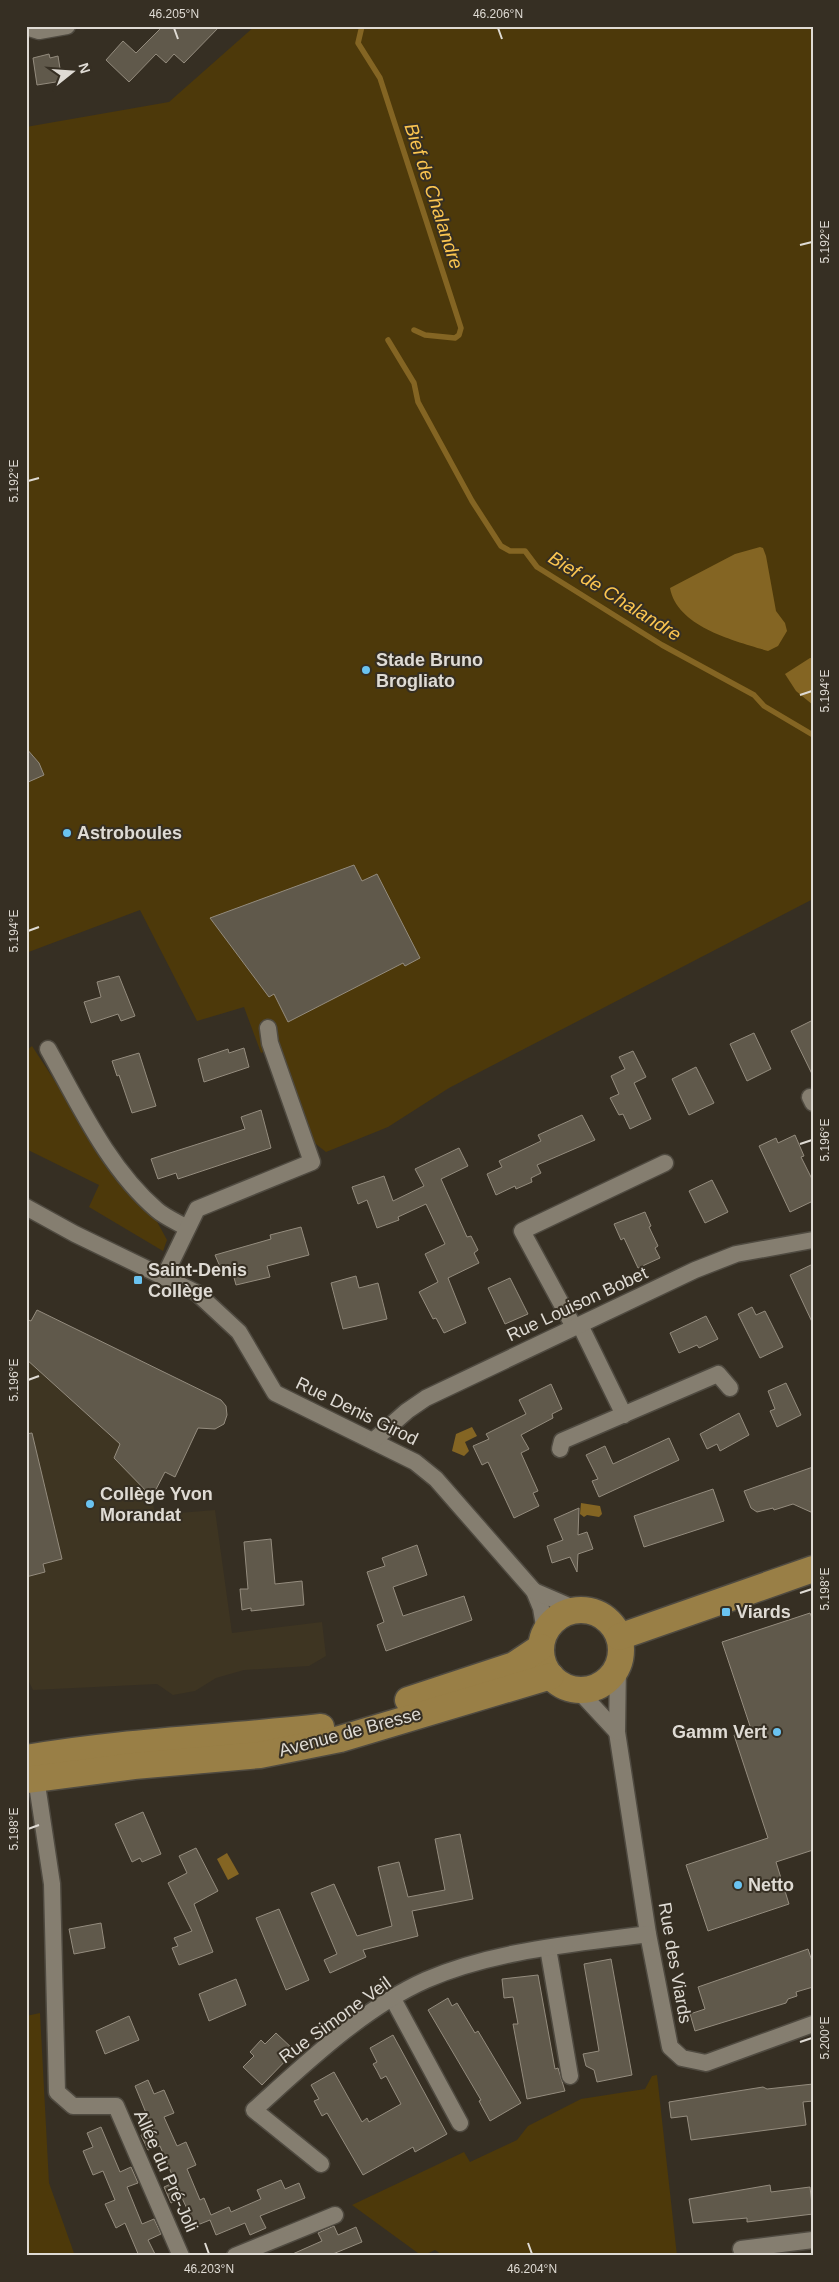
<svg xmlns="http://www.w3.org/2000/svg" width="839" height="2282" font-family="Helvetica,sans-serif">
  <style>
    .built { fill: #3e3522 }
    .green { fill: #4d390a }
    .water { fill: #846523 }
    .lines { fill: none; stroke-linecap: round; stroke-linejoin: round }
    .stream { stroke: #846523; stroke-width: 5.5 }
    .building { fill: #60594b; stroke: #948c7e }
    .street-casing { stroke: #4f4a40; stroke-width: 19 }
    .primary-casing { stroke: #4f4a40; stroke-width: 29 }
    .street { stroke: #857e70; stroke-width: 16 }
    .primary { stroke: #997f46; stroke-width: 26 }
    .ticks { fill: none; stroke: #dfdbd4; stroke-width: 2 }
    .poi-dot { fill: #6ac3f1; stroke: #362f23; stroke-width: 2 }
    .labels { text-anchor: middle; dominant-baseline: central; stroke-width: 4; stroke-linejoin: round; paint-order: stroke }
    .poi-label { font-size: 18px; font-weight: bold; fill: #dfdbd4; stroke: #362f23; text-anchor: start }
    .street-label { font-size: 18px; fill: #dfdbd4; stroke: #362f23 }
    .water-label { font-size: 19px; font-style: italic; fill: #fbc550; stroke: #362f23 }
    .neatline { fill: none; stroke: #dfdbd4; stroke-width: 2 }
    .ticks-label { font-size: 12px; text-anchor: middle; fill: #dfdbd4 }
  </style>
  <rect width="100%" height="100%" fill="#362f23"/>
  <!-- built -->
  <polygon class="built" points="37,1310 223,1402 227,1413 224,1424 212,1429 195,1423 188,1437 193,1439 175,1477 165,1472 152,1497 155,1515 215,1510 232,1633 322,1622 326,1656 309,1666 244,1670 216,1678 195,1691 173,1695 157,1684 33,1690 26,1676 26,1319 31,1321"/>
  <!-- green -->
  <g class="green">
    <polygon points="255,26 813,26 813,899 449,1088 388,1127 326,1152 312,1141 277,1046 261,1053 244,1007 197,1021 140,910 26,953 26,127 169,102"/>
    <polygon points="32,1046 109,1164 154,1216 167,1240 163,1251 89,1207 99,1185 26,1149 26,1051"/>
    <polygon points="40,2013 49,2183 75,2256 26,2256 26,2016"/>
    <polygon points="657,2075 677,2256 444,2256 435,2250 422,2256 352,2205 464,2152 470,2162 517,2140 528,2126 581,2099 645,2089 652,2076"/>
  </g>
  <!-- water -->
  <g class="water">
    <path d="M 760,547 L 763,548 L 766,556 L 776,611 L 785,623 L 787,631 L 778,646 L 768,651 C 735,641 677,627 670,588 L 735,554 Z"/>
    <polygon points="810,658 813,658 813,705 796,691 785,674"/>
    <polygon points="472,1427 477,1436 465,1442 469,1451 464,1456 452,1451 456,1434"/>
    <polygon points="581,1503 600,1506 602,1514 599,1517 587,1515 584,1517 580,1514"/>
    <polygon points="227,1853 239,1874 228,1880 217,1859"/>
  </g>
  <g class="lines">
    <!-- stream -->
    <g class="stream">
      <polyline points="362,26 358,43 380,78 461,328 459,335 455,338 425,335 414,330"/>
      <polyline points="388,340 414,383 418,402 472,501 501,546 510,551 525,551 537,567 662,645 754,695 764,706 813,735"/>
    </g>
  </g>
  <!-- building -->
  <g class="building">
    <polygon points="163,26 220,26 184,63 174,54 166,63 156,54 129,82 106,60 123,41 136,53"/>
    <polygon points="49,54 50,58 58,56 62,81 37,85 33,58"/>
    <polygon points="26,748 39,763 44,775 26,783"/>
    <polygon points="354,865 362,881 377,874 420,958 405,966 403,963 288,1022 274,994 269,997 210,918"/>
    <polygon points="119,976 135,1016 121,1021 118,1014 91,1023 84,1002 101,997 97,982"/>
    <polygon points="813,1020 813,1076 791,1031"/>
    <polygon points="754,1033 771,1069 747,1081 730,1044"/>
    <polygon points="244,1048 249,1067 204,1082 198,1059 228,1049 229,1053"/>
    <polygon points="633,1051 646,1077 634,1083 651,1119 630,1129 623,1114 619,1115 610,1098 619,1094 611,1076 625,1069 619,1057"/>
    <polygon points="139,1053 156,1106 132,1113 119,1075 117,1076 112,1061"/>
    <polygon points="696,1067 714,1103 689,1115 672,1079"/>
    <polygon points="261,1110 271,1148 178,1179 176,1173 158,1179 151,1159 245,1129 241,1117"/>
    <polygon points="582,1115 595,1140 537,1165 541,1173 531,1178 532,1182 516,1189 515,1186 496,1195 487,1174 502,1167 499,1161 541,1141 538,1135"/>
    <polygon points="795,1135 804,1156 801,1157 813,1181 813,1201 790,1212 759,1146 776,1138 778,1143"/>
    <polygon points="459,1148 468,1166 441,1179 467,1237 471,1236 478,1250 474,1253 479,1263 448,1278 466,1323 444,1333 436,1318 433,1319 419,1292 438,1282 425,1254 445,1244 426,1204 398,1217 399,1220 377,1228 367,1200 358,1204 352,1187 384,1176 393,1201 424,1186 415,1169"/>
    <polygon points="712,1180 728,1212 705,1223 689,1191"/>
    <polygon points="645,1212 651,1226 649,1227 658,1246 655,1248 660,1258 638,1268 624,1238 621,1240 614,1224"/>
    <polygon points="301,1227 309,1255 267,1266 270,1277 236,1285 231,1266 221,1269 215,1255 271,1239 270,1235"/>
    <polygon points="813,1264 813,1324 790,1275"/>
    <polygon points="356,1276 359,1288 378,1283 387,1319 343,1329 331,1283"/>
    <polygon points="510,1278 528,1314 505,1324 488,1288"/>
    <polygon points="752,1307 756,1315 765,1311 783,1347 760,1358 738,1314"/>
    <polygon points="37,1310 221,1400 226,1406 227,1415 224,1424 215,1429 198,1428 175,1477 165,1472 152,1497 114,1458 120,1444 26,1359 26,1319 31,1321"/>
    <polygon points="706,1316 718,1339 699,1348 697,1345 679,1353 670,1333"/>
    <polygon points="786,1383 801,1415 777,1427 770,1411 775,1409 768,1391"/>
    <polygon points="551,1384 562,1409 552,1414 553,1418 521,1435 529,1449 521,1453 538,1491 533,1493 539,1506 514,1518 488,1462 482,1465 473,1446 489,1439 486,1434 526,1414 519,1400"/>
    <polygon points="739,1413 749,1435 720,1451 717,1444 707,1449 700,1434"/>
    <polygon points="32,1433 62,1559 43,1564 45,1572 26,1577 26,1434"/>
    <polygon points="669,1438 679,1460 599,1497 592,1481 598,1479 586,1455 605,1446 613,1464"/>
    <polygon points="813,1467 813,1513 793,1504 774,1510 773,1508 757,1512 751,1508 744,1491"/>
    <polygon points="713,1489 724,1521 644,1547 634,1516"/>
    <polygon points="579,1508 578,1535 587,1532 593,1549 578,1554 577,1572 570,1557 552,1563 547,1546 563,1540 554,1519"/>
    <polygon points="271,1539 275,1584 302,1581 304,1605 251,1611 251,1608 242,1610 240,1589 248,1589 244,1542"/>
    <polygon points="417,1545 427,1575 393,1587 403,1616 464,1596 472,1620 386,1651 377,1625 384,1622 367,1572 385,1566 382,1558"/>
    <polygon points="810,1613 813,1621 813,1850 776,1862 789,1904 708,1931 686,1865 768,1838 734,1735 751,1729 722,1642"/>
    <polygon points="143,1812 161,1854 142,1862 140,1858 132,1862 115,1824"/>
    <polygon points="460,1834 473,1899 412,1911 418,1936 363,1950 366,1957 330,1973 324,1960 337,1954 311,1893 334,1884 357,1936 392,1926 378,1867 399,1862 408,1897 445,1890 435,1839"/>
    <polygon points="196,1848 218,1891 194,1904 213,1952 179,1965 172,1948 178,1946 174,1938 192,1931 168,1883 187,1873 179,1856"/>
    <polygon points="279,1909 309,1980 286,1990 256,1918"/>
    <polygon points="101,1923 105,1948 74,1954 69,1929"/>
    <polygon points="808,1949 813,1964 813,1987 796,1992 797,1996 788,1999 786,2003 695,2031 690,2014 705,2009 698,1987"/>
    <polygon points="611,1959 632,2075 597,2082 594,2070 586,2066 583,2054 599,2051 584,1964"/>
    <polygon points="538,1975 555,2069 558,2068 565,2091 527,2099 513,2024 518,2024 513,1997 504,1998 502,1979"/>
    <polygon points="236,1979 246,2005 209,2021 199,1994"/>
    <polygon points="448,1998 452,2006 457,2003 475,2033 478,2031 521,2103 490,2121 479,2101 481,2100 428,2010"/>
    <polygon points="129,2016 139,2040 105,2054 96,2031"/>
    <polygon points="276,2033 295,2051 262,2085 243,2067 254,2056 250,2052 261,2040 265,2044"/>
    <polygon points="393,2035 447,2134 415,2152 413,2147 363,2175 327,2113 322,2116 314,2101 319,2099 311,2085 334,2072 362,2122 367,2118 369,2122 401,2104 386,2076 381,2079 377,2071 373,2064 377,2062 370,2048"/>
    <polygon points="148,2080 154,2094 164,2090 174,2113 164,2117 177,2146 186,2142 196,2165 187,2169 200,2200 204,2198 211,2215 229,2207 231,2212 261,2199 257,2190 281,2180 285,2189 299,2183 305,2198 260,2216 266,2228 250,2235 245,2223 216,2235 210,2220 195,2226 182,2198 171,2203 164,2187 175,2182 160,2146 148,2150 141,2135 153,2130 135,2086"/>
    <polygon points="813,2084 813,2101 803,2102 806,2125 691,2140 687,2116 671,2118 669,2102 763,2087 767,2089"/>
    <polygon points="101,2127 120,2172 131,2167 138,2183 127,2187 142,2224 154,2219 161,2234 148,2240 156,2256 139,2256 125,2223 116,2228 105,2204 115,2200 103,2171 93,2175 83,2151 93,2147 87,2133"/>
    <polygon points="770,2185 771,2192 810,2187 813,2214 747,2222 747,2218 693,2223 689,2199"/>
    <polygon points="334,2226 338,2235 356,2227 362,2242 328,2256 288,2256 322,2241 318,2233"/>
  </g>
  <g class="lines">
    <defs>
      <g id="street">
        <polyline points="26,27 39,31 67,26"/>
        <path d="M 48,1049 C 79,1104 108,1168 157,1210 C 165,1217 177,1222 187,1228"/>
        <polyline points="810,1097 813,1103"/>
        <polyline points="26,1207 75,1234 197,1293 239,1332 275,1393 415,1462 436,1479 534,1591 541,1608 545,1632"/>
        <polyline points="164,1277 197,1209 312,1162 270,1043 268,1028"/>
        <polyline points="580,1325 624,1415"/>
        <polyline points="574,1327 522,1231 665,1163"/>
        <polyline points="374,1440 407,1411 426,1398 695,1270 736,1254 813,1240"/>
        <polyline points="560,1449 562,1441 718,1374 730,1388"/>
        <polyline points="534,1591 578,1610"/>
        <polyline points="618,1665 617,1732 648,1934 670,2047 682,2058 706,2063 813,2024"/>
        <polyline points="578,1690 617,1732"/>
        <polyline points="32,1771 36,1778 52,1884 57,2092 73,2106 116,2106 181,2256"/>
        <polyline points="548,1948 570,2076"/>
        <polyline points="393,1999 460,2123"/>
        <path d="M 321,2164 L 254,2110 C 305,2064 363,2008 426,1980 C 495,1950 575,1944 648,1934"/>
        <polyline points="741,2249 813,2240"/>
        <polyline points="235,2256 335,2215"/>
      </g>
      <g id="primary">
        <circle cx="581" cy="1650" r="40"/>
        <polyline points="619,1637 813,1569"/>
        <polyline points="408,1700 514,1665 541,1647"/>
        <path d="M 26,1758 C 124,1741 223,1738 321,1727"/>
        <polyline points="26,1780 134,1766 260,1755 340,1739 551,1676"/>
      </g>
    </defs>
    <!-- street casing -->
    <use href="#street" class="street-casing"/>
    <!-- primary casing -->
    <use href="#primary" class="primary-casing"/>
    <!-- street -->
    <use href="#street" class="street"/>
    <!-- primary -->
    <use href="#primary" class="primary"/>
  </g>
  <!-- ticks -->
  <path class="ticks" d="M 174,28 L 178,39M 498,28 L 502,39M 800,245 L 812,242M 28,481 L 39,478M 800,695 L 812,691M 28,931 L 39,927M 800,1144 L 812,1140M 28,1380 L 39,1376M 800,1593 L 812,1589M 28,1829 L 39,1825M 800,2042 L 812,2038M 205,2243 L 209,2254M 528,2243 L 532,2254"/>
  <!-- markers -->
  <g class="poi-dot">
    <circle cx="366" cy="670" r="5"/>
    <circle cx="67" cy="833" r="5"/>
    <rect x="133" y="1275" width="10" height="10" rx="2.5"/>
    <circle cx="90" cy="1504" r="5"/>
    <rect x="721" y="1607" width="10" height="10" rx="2.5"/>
    <circle cx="777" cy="1732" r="5"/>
    <circle cx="738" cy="1885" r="5"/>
  </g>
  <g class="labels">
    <!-- poi labels -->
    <g class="poi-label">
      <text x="376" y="660">Stade Bruno<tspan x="376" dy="21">Brogliato</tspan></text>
      <text x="77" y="833">Astroboules</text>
      <text x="148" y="1270">Saint-Denis<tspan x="148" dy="21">Collège</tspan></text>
      <text x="100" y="1494">Collège Yvon<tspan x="100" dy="21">Morandat</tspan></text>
      <text x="736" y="1612">Viards</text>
      <text x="767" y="1732" text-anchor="end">Gamm Vert</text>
      <text x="748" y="1885">Netto</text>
    </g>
    <!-- street labels -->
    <g class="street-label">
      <text transform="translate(577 1304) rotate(-25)">Rue Louison Bobet</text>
      <text transform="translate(357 1411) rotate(26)">Rue Denis Girod</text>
      <text transform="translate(350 1732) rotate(-15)">Avenue de Bresse</text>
      <text transform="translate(675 1963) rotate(80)">Rue des Viards</text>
      <text transform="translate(335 2020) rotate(-36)">Rue Simone Veil</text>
      <text transform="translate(166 2171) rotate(66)">Allée du Pré-Joli</text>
    </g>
    <!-- water labels -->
    <g class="water-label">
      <text transform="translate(434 196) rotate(72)">Bief de Chalandre</text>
      <text transform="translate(615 596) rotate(32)">Bief de Chalandre</text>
    </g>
  </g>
  <!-- border -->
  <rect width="839" height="2282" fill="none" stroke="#362f23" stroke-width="55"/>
  <!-- north arrow -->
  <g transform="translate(72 72) rotate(73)" stroke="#362f23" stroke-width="4" paint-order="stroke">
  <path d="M0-4L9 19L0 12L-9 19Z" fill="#dfdbd4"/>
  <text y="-8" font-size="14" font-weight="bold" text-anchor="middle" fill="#dfdbd4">N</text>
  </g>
  <rect x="28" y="28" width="784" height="2226" class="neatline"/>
  <g class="ticks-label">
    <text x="174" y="18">46.205°N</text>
    <text x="498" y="18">46.206°N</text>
    <text transform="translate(825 242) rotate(-90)" y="4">5.192°E</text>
    <text transform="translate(14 481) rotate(-90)" y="4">5.192°E</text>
    <text transform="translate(825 691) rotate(-90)" y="4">5.194°E</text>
    <text transform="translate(14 931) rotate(-90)" y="4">5.194°E</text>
    <text transform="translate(825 1140) rotate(-90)" y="4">5.196°E</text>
    <text transform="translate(14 1380) rotate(-90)" y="4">5.196°E</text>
    <text transform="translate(825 1589) rotate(-90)" y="4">5.198°E</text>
    <text transform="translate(14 1829) rotate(-90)" y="4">5.198°E</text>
    <text transform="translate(825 2038) rotate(-90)" y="4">5.200°E</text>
    <text x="209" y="2273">46.203°N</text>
    <text x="532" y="2273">46.204°N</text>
  </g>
</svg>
